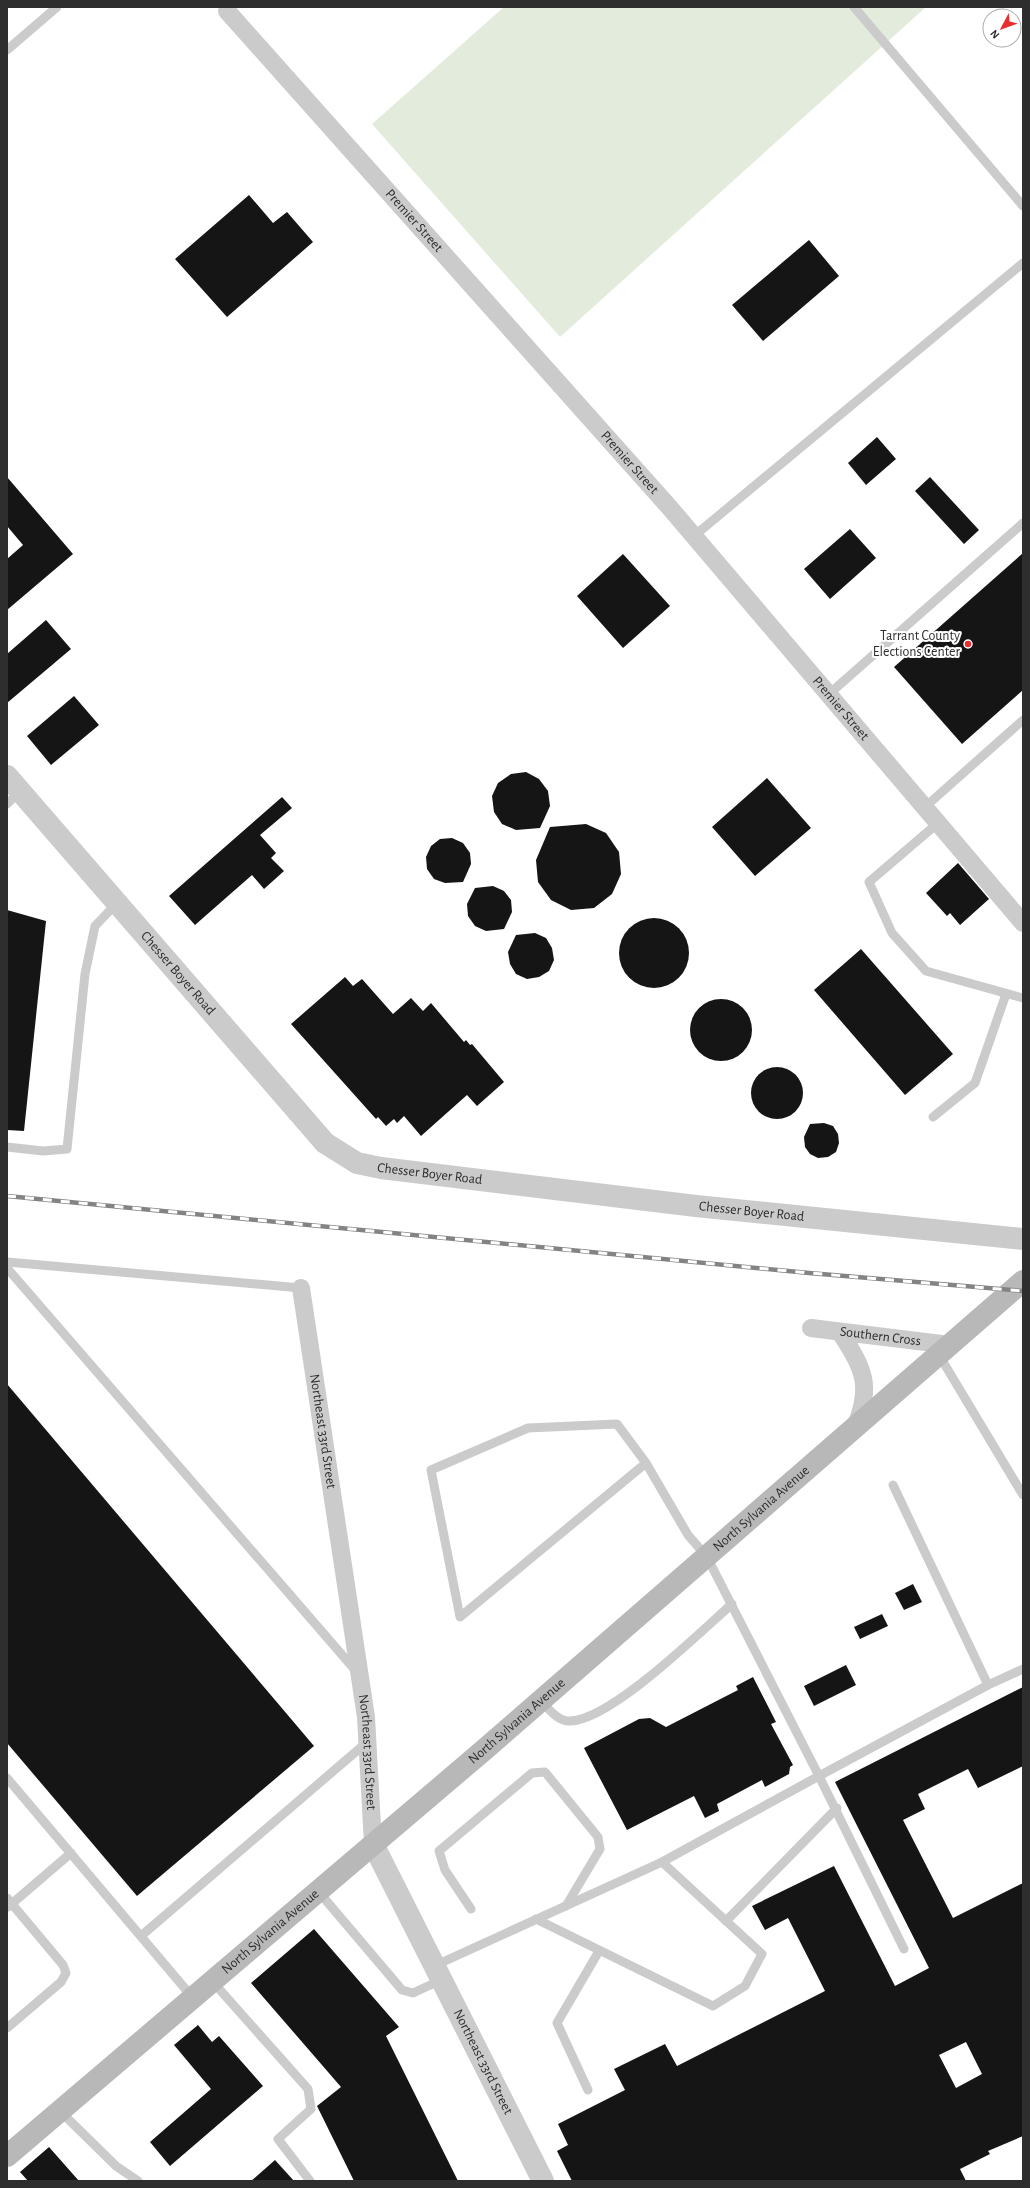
<svg xmlns="http://www.w3.org/2000/svg" width="1030" height="2188" font-family="'Alegreya Sans',sans-serif">
  <style>
    .green { fill: #e3ecdc }
    .building { fill: #151515; fill-rule: evenodd }
    .lines { fill: none; stroke-linecap: round; stroke-linejoin: round }
    .service { stroke: #cbcbcb; stroke-width: 9 }
    .minor { stroke: #cbcbcb; stroke-width: 18 }
    .tertiary { stroke: #cbcbcb; stroke-width: 22 }
    .secondary { stroke: #b8b8b8; stroke-width: 22 }
    .rail-casing { stroke: #838383; stroke-width: 4.5 }
    .rail { stroke: #fff; stroke-width: 3; stroke-dasharray: 9; stroke-linecap: butt }
    .poi-dot { fill: #e82e2e; stroke: #fff; stroke-width: 1.5 }
    .labels { text-anchor: middle; dominant-baseline: central; stroke-width: 4; stroke-linejoin: round; paint-order: stroke }
    .street-label { font-size: 14px; fill: #2e2e2e; stroke: #fff }
    .poi-label { font-size: 14px; fill: #2e2e2e; stroke: #fff; text-anchor: end }
  </style>
  <rect width="100%" height="100%" fill="#fff"/>
  <!-- green -->
  <polygon class="green" points="504,7 926,7 560,337 372,124"/>
  <!-- building -->
  <g class="building">
    <polygon points="249,195 273,223 287,212 313,242 227,317 175,259"/>
    <polygon points="809,240 839,276 763,341 732,305"/>
    <polygon points="877,437 896,459 866,485 848,463"/>
    <polygon points="7,477 73,554 7,610 7,559 23,545 7,526"/>
    <polygon points="930,477 979,530 964,544 915,491"/>
    <polygon points="850,529 876,558 830,599 804,569"/>
    <polygon points="1023,553 1023,690 962,744 894,667"/>
    <polygon points="623,554 670,606 623,648 577,596"/>
    <polygon points="46,620 71,649 7,703 7,654"/>
    <polygon points="74,696 99,725 51,765 27,736"/>
    <polygon points="526,772 539,779 548,791 550,806 540,828 516,830 502,824 494,812 492,796 498,783 511,774"/>
    <polygon points="767,778 811,828 755,876 712,827"/>
    <polygon points="282,797 292,808 260,835 276,853 271,858 284,871 264,889 252,875 195,925 169,896"/>
    <polygon points="586,824 606,833 619,852 621,874 612,894 594,908 571,910 551,900 538,882 536,860 550,827"/>
    <polygon points="452,838 463,843 470,853 471,864 463,882 445,883 434,879 427,869 426,857 431,846 440,839"/>
    <polygon points="958,863 989,899 960,925 950,913 947,916 926,893"/>
    <polygon points="493,886 504,891 511,900 512,912 504,929 486,931 475,926 468,916 467,904 475,888"/>
    <polygon points="7,910 46,921 24,1131 7,1130"/>
    <circle cx="654" cy="953" r="35"/>
    <polygon points="535,933 546,938 552,948 554,960 549,971 539,977 527,979 516,974 510,964 508,952 516,935"/>
    <polygon points="861,949 953,1054 905,1095 814,990"/>
    <polygon points="345,977 353,986 362,979 393,1014 411,998 423,1011 431,1003 464,1042 466,1040 470,1045 472,1044 504,1082 477,1106 467,1095 421,1136 404,1116 397,1123 394,1119 386,1126 378,1117 376,1119 291,1024"/>
    <circle cx="721" cy="1030" r="31"/>
    <circle cx="777" cy="1093" r="26"/>
    <polygon points="824,1123 833,1126 838,1134 839,1143 836,1152 828,1157 818,1158 810,1154 805,1147 804,1137 810,1124"/>
    <polygon points="7,1384 314,1746 137,1896 7,1743"/>
    <polygon points="913,1584 922,1602 904,1610 895,1593"/>
    <polygon points="882,1614 888,1626 860,1639 854,1627"/>
    <polygon points="846,1665 856,1685 814,1706 804,1686"/>
    <polygon points="753,1677 776,1722 771,1724 793,1765 790,1767 789,1774 765,1787 762,1780 717,1804 719,1811 705,1818 694,1796 627,1830 584,1748 639,1719 650,1718 666,1727 738,1690 736,1686"/>
    <path d="M 1023,1687 L 1023,1766 L 978,1788 L 968,1769 L 918,1794 L 925,1809 L 903,1820 L 953,1918 L 1023,1883 L 1023,2136 L 988,2151 L 990,2154 L 960,2169 L 966,2181 L 572,2181 L 557,2151 L 568,2145 L 558,2124 L 625,2090 L 614,2069 L 665,2044 L 677,2066 L 825,1991 L 788,1918 L 765,1930 L 752,1906 L 834,1866 L 895,1986 L 929,1968 L 835,1782 ZM 966,2042 L 982,2074 L 956,2088 L 939,2055 Z"/>
    <polygon points="314,1929 399,2027 386,2036 458,2181 354,2181 317,2106 341,2087 251,1983"/>
    <polygon points="198,2025 212,2042 219,2036 263,2086 170,2166 150,2142 211,2089 174,2045"/>
    <polygon points="49,2147 79,2181 28,2181 20,2172"/>
    <polygon points="275,2160 294,2181 251,2181"/>
  </g>
  <g class="lines">
    <!-- service -->
    <g class="service">
      <polyline points="854,7 1023,206"/>
      <polyline points="7,50 57,7"/>
      <polyline points="694,536 1023,263"/>
      <polyline points="829,694 1023,523"/>
      <polyline points="7,804 20,791"/>
      <polyline points="925,807 1023,720"/>
      <polyline points="938,823 869,882 892,933 926,971 1023,998"/>
      <polyline points="933,1117 975,1083 1006,994"/>
      <polyline points="7,1147 43,1151 67,1149 85,974 95,926 117,903"/>
      <polyline points="7,1262 301,1288"/>
      <polyline points="7,1268 356,1671"/>
      <polyline points="939,1355 1023,1495"/>
      <polyline points="646,1463 617,1424 528,1428 431,1470 460,1617 646,1463 688,1535 707,1557 819,1776 988,1685"/>
      <polyline points="893,1485 988,1685 1023,1669"/>
      <path d="M 541,1701 C 548,1708 558,1722 570,1721 C 611,1720 699,1633 732,1604"/>
      <polyline points="7,1778 193,1998"/>
      <polyline points="318,1891 402,1990 413,1993 441,1980"/>
      <polyline points="7,1898 63,1965 66,1973 61,1982 7,2028"/>
      <polyline points="8,1907 71,1853"/>
      <polyline points="471,1909 445,1870 439,1851 532,1773 545,1772 598,1837 600,1849 566,1906"/>
      <polyline points="536,1919 713,2006 745,1986 762,1954 662,1862"/>
      <polyline points="726,1921 837,1808"/>
      <polyline points="141,1936 366,1743"/>
      <polyline points="434,1966 662,1862 819,1776 904,1949"/>
      <polyline points="213,1982 308,2089 311,2109 278,2139 310,2181"/>
      <polyline points="588,2090 557,2023 599,1951"/>
      <polyline points="60,2111 116,2166 138,2181"/>
    </g>
    <!-- minor -->
    <g class="minor">
      <path id="s1" d="M 227,11 L 670,508 L 1023,923"/>
      <path id="s2" d="M 301,1288 L 366,1717 L 373,1844"/>
      <path id="s3" d="M 811,1328 L 950,1345"/>
      <path d="M 840,1332 C 863,1368 873,1385 855,1428"/>
    </g>
    <!-- tertiary -->
    <g class="tertiary">
      <path id="s4" d="M 7,776 L 325,1143 L 357,1163 L 381,1168 L 696,1206 L 1023,1239"/>
      <path id="s5" d="M 373,1844 L 543,2181"/>
    </g>
    <!-- secondary -->
    <path class="secondary" id="s6" d="M 7,2156 L 484,1750 L 1023,1281"/>
    <defs>
      <polyline id="rail" points="7,1196 809,1273 1023,1291"/>
    </defs>
    <!-- rail casing -->
    <use href="#rail" class="rail-casing"/>
    <!-- rail -->
    <use href="#rail" class="rail"/>
  </g>
  <!-- markers -->
  <circle class="poi-dot" cx="968" cy="644" r="4"/>
  <g class="labels">
    <!-- street labels -->
    <g class="street-label">
      <text stroke="none"><textPath href="#s1" startOffset="281">Premier Street</textPath></text>
      <text stroke="none"><textPath href="#s1" startOffset="605">Premier Street</textPath></text>
      <text stroke="none"><textPath href="#s1" startOffset="929">Premier Street</textPath></text>
      <text stroke="none"><textPath href="#s4" startOffset="261">Chesser Boyer Road</textPath></text>
      <text stroke="none"><textPath href="#s4" startOffset="597">Chesser Boyer Road</textPath></text>
      <text stroke="none"><textPath href="#s4" startOffset="921">Chesser Boyer Road</textPath></text>
      <text stroke="none"><textPath href="#s3" startOffset="70">Southern Cross</textPath></text>
      <text stroke="none"><textPath href="#s2" startOffset="145">Northeast 33rd Street</textPath></text>
      <text stroke="none"><textPath href="#s6" startOffset="994">North Sylvania Avenue</textPath></text>
      <text stroke="none"><textPath href="#s6" startOffset="670">North Sylvania Avenue</textPath></text>
      <text stroke="none"><textPath href="#s2" startOffset="469">Northeast 33rd Street</textPath></text>
      <text stroke="none"><textPath href="#s6" startOffset="346">North Sylvania Avenue</textPath></text>
      <text stroke="none"><textPath href="#s5" startOffset="244">Northeast 33rd Street</textPath></text>
    </g>
    <!-- poi labels -->
    <g class="poi-label">
      <text x="960" y="636">Tarrant County<tspan x="960" dy="16">Elections Center</tspan></text>
    </g>
  </g>
  <!-- border -->
  <rect width="1030" height="2188" fill="none" stroke="#2e2e2e" stroke-width="16"/>
  <!-- north arrow -->
  <g transform="translate(1002 28) rotate(229)"><circle r="19" fill="#ffffff" stroke="#ababab"/>
  <path d="M0-3L7 15L0 10L-7 15Z" fill="#e82e2e"/>
  <text y="-6" font-size="11" font-weight="bold" text-anchor="middle" fill="#2e2e2e">N</text>
  </g>
</svg>
